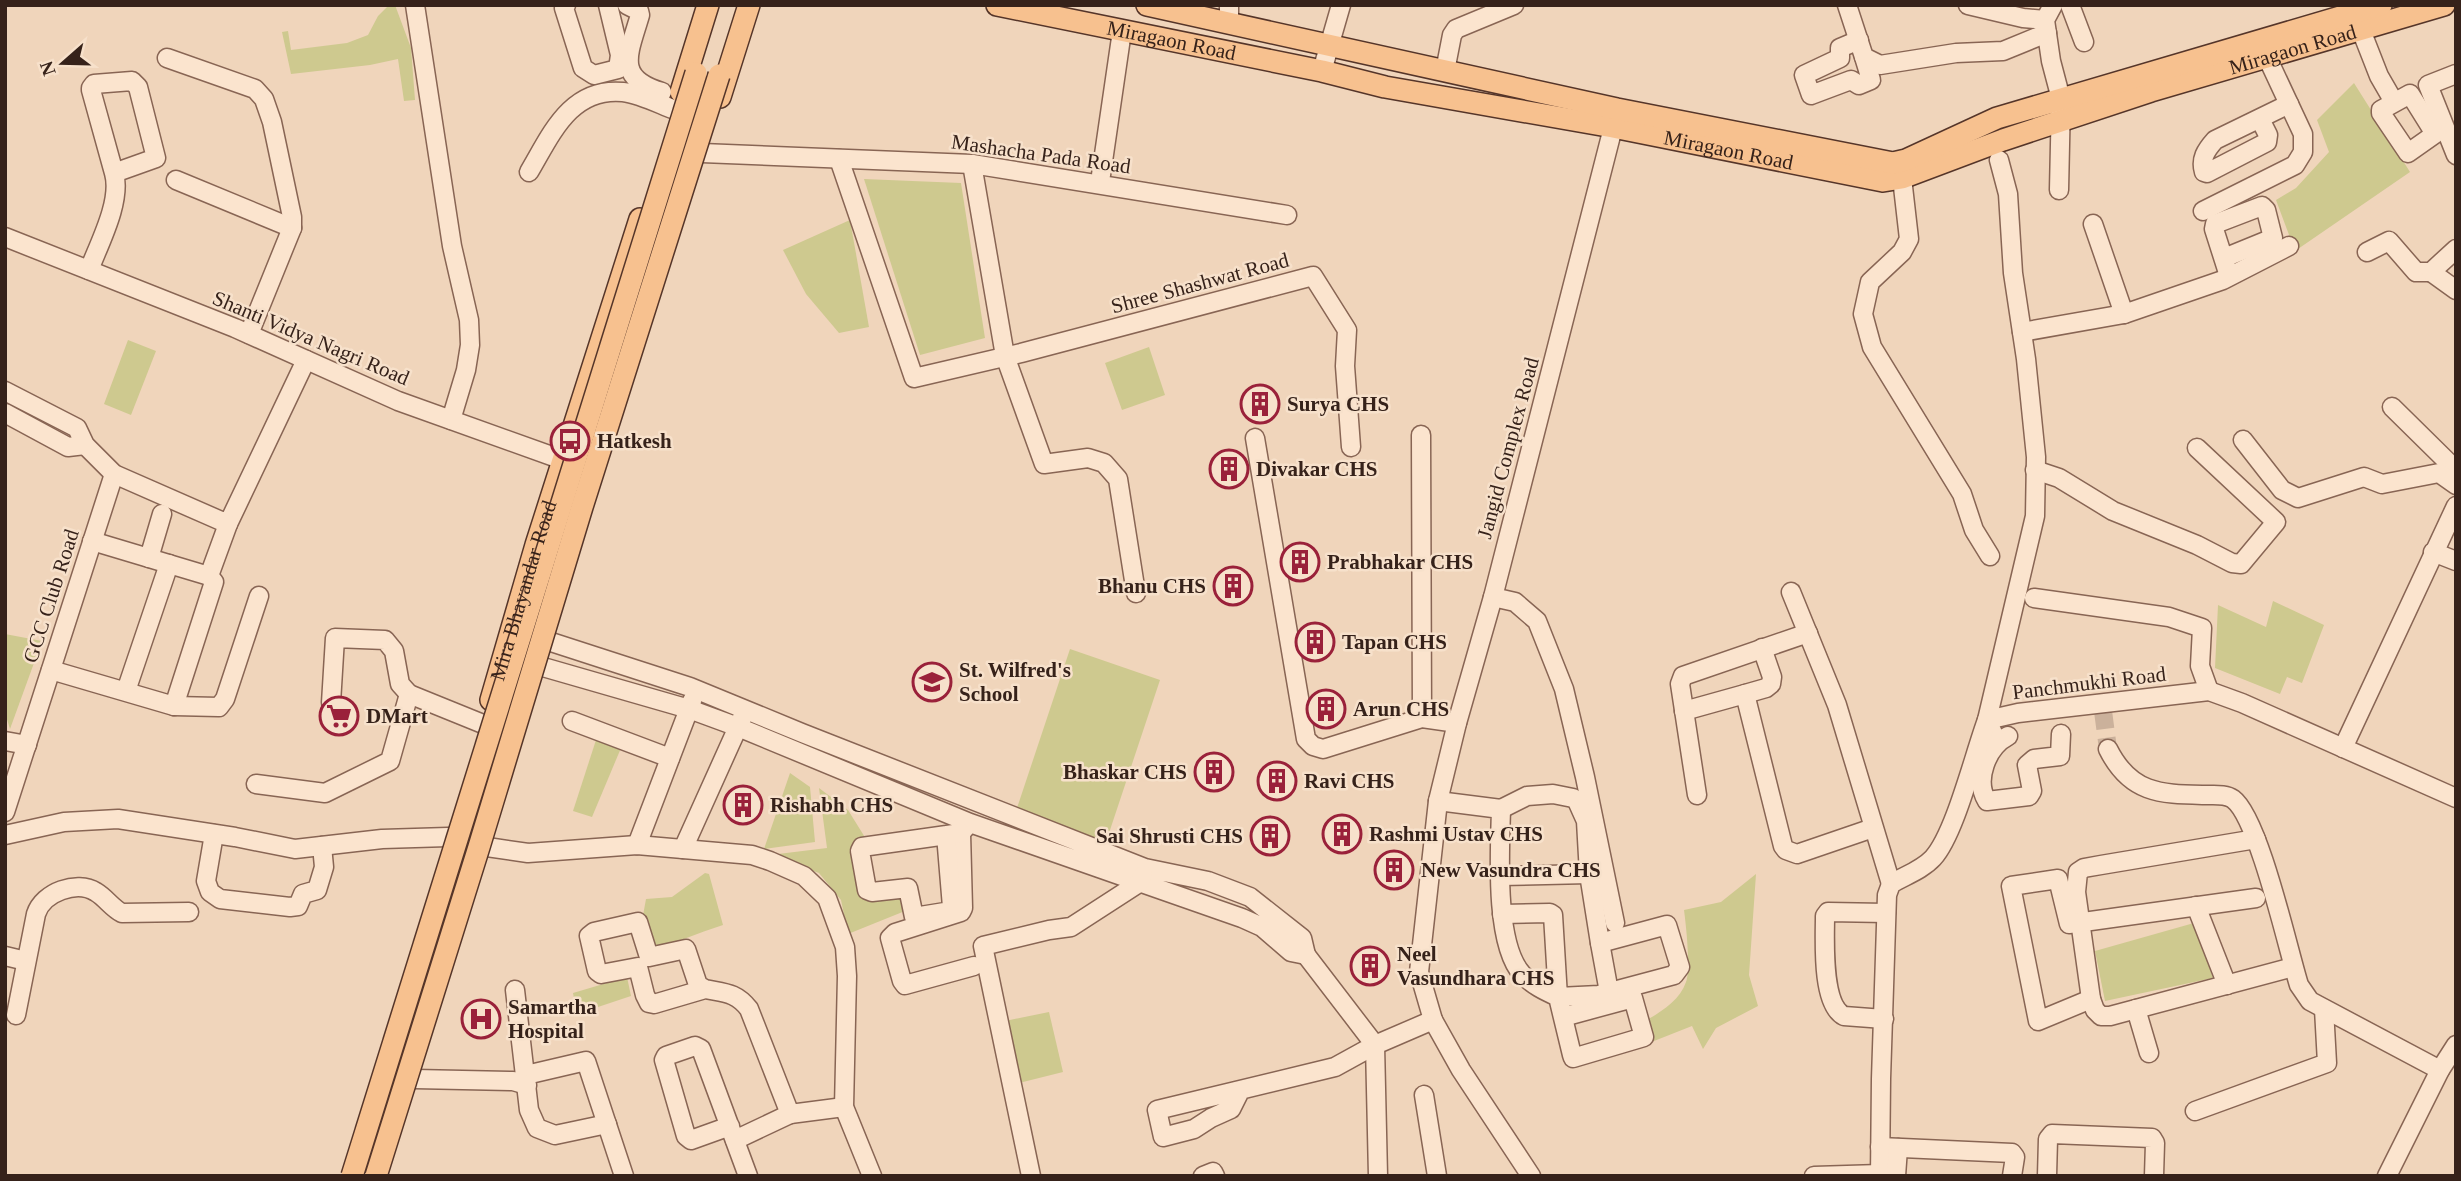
<svg xmlns="http://www.w3.org/2000/svg" width="2461" height="1181" font-family="Georgia,serif">
  <style>
    .green { fill: #cec98f }
    .lines { fill: none; stroke-linecap: round; stroke-linejoin: round }
    .minor-tunnel { stroke: #cbb19b; stroke-width: 18; stroke-dasharray: 18 9; stroke-linecap: butt }
    .minor-casing { stroke: #886554; stroke-width: 21 }
    .major-casing { stroke: #553529; stroke-width: 24 }
    .minor { stroke: #fbe4ce; stroke-width: 18 }
    .major { stroke: #f7c18f; stroke-width: 21 }
    .major-bridge-casing { stroke: #553529; stroke-width: 24; stroke-linecap: butt }
    .major-bridge { stroke: #f7c18f; stroke-width: 21 }
    .labels { text-anchor: middle; dominant-baseline: central; stroke-width: 5; stroke-linejoin: round; paint-order: stroke }
    .street-label { font-size: 21px; fill: #36221a; stroke: #f7e1cb }
    .poi-label { font-size: 21px; font-weight: bold; fill: #36221a; stroke: #f7e1cb; text-anchor: start }
  </style>
  <rect width="100%" height="100%" fill="#f0d5bb"/>
  <!-- green -->
  <g class="green">
    <polygon points="389,5 395,5 411,48 415,100 404,101 398,59 370,65 291,74 282,32 288,31 291,50 347,43 368,35 378,16"/>
    <polygon points="2354,83 2410,172 2295,251 2276,200 2296,188 2329,152 2317,120"/>
    <polygon points="864,179 961,183 985,338 920,355"/>
    <polygon points="850,220 869,327 839,333 806,294 783,250"/>
    <polygon points="128,340 156,351 131,415 104,404"/>
    <polygon points="1149,347 1165,395 1122,410 1105,363"/>
    <polygon points="2273,601 2324,625 2302,683 2287,677 2280,694 2215,668 2218,605 2266,627"/>
    <polygon points="5,634 42,641 10,729 5,713"/>
    <polygon points="1070,649 1160,680 1105,845 1015,814"/>
    <polygon points="596,740 621,748 592,817 573,811"/>
    <polygon points="790,773 810,787 815,842 764,849"/>
    <polygon points="819,788 848,810 866,839 875,894 905,891 905,911 848,934 841,900 819,873 770,855 827,848"/>
    <path d="M 705,873 L 709,874 L 723,925 C 698,933 675,943 650,951 L 642,921 L 646,899 L 672,897 Z"/>
    <path d="M 1756,874 L 1749,975 L 1758,1006 L 1716,1028 L 1703,1049 L 1692,1026 L 1649,1043 L 1647,1020 C 1662,1011 1680,1000 1686,982 C 1691,969 1686,925 1684,910 L 1721,902 Z"/>
    <polygon points="2194,923 2213,978 2105,1001 2095,951"/>
    <polygon points="627,977 631,996 577,1014 573,993"/>
    <polygon points="1049,1012 1063,1072 1019,1083 1005,1021"/>
  </g>
  <g class="lines">
    <!-- minor-tunnel -->
    <polyline class="minor-tunnel" points="2103,711 2108,749"/>
    <defs>
      <g id="minor">
        <polyline points="415,5 452,246 469,320 470,345 466,370 451,420"/>
        <polyline points="566,5 564,8 583,68 594,75 618,69 620,55 608,5"/>
        <path d="M 627,5 L 639,11 L 640,15 C 629,53 614,78 662,92"/>
        <polyline points="1847,5 1864,57 1880,65 1956,53 2003,51 2047,33"/>
        <polyline points="1968,5 2023,18 2045,20"/>
        <polyline points="2053,5 2045,20 2051,61 2061,99 2059,190"/>
        <polyline points="2070,5 2084,42"/>
        <polyline points="1229,24 1229,5"/>
        <polyline points="2361,30 2379,76 2394,102"/>
        <polyline points="1859,40 1840,48 1840,58 1804,75 1811,95 1851,80 1859,85 1871,80 1864,57"/>
        <polyline points="167,58 255,89 264,99 272,122 292,217 292,228 249,334"/>
        <polyline points="1322,71 1341,5"/>
        <polyline points="1445,71 1452,35 1456,29 1514,5"/>
        <polyline points="2456,74 2428,85 2456,155"/>
        <polygon points="2410,94 2435,134 2408,153 2381,113 2381,110"/>
        <path d="M 2260,119 L 2268,135 L 2267,142 L 2207,173 L 2204,172 C 2200,159 2206,150 2215,140 L 2289,104"/>
        <polyline points="702,153 972,164 1287,215"/>
        <polyline points="839,159 914,378 1021,353 1313,276 1347,330 1345,366 1351,447"/>
        <polyline points="972,164 1005,356 1044,464 1088,458 1104,463 1118,479 1136,593"/>
        <path d="M 529,172 C 551,135 570,87 623,92 C 640,94 659,104 675,110"/>
        <polyline points="1101,175 1122,31"/>
        <polyline points="1902,178 1909,239 1902,252 1870,282 1863,314 1872,347 1962,494 1974,530 1990,556"/>
        <polyline points="176,180 292,228"/>
        <polyline points="2203,211 2295,165 2303,152 2303,134 2267,57"/>
        <polyline points="2093,224 2124,314 2223,280 2289,246"/>
        <polyline points="5,237 235,328 398,401 574,464"/>
        <polyline points="2367,252 2389,241 2416,272 2431,272 2456,249"/>
        <polyline points="2224,258 2273,238 2266,210 2262,206 2215,224 2214,229 2229,276"/>
        <path d="M 89,270 C 99,244 122,201 114,173 L 91,90 L 91,88 L 94,84 L 132,81 L 138,87 L 156,158 L 114,173"/>
        <polyline points="2431,272 2456,290"/>
        <polyline points="2022,332 2124,314"/>
        <polyline points="5,391 77,428 85,445 114,474 228,524 306,360"/>
        <polyline points="2392,407 2456,470"/>
        <polyline points="5,413 68,447 85,445"/>
        <polyline points="1421,435 1422,718"/>
        <polyline points="1255,438 1306,739 1313,746 1323,749 1422,718 1457,723"/>
        <polyline points="2243,440 2282,490 2298,498 2364,477 2382,484 2439,473 2456,485"/>
        <polyline points="2035,470 2059,478 2113,511 2197,545 2232,563 2241,564 2276,522 2197,448"/>
        <polyline points="92,541 209,576 214,582 174,706"/>
        <polyline points="2433,552 2456,561"/>
        <polyline points="149,558 162,514"/>
        <polyline points="209,576 228,524"/>
        <polyline points="1791,592 1837,705 1891,884"/>
        <polyline points="1493,597 1515,602 1537,621 1564,689 1585,777 1615,923"/>
        <polyline points="2034,598 2169,617 2202,628 2200,666 2209,691"/>
        <polyline points="543,667 689,709 738,727 970,823 1242,918 1262,927 1291,952 1306,955 1302,938 1250,897 1208,881 1145,868 802,733 690,687 548,641"/>
        <polyline points="51,670 174,706 219,707 225,699 259,596"/>
        <polyline points="126,691 169,564"/>
        <polyline points="1745,694 1766,688 1771,684 1772,677 1762,648"/>
        <polyline points="331,703 335,638 385,640 394,651 400,684 409,694 483,724"/>
        <polyline points="1684,711 1745,694 1783,846 1786,850 1797,854 1873,828"/>
        <polyline points="572,721 670,758"/>
        <path d="M 2008,736 C 1987,747 1974,780 1987,801 L 2029,796 L 2032,791 L 2027,765 L 2034,759 L 2060,756 L 2061,734"/>
        <polyline points="5,741 27,745"/>
        <polyline points="1997,742 1987,720 2035,516 2036,457 2026,359 2013,273 2008,194 1999,160"/>
        <polyline points="2343,748 2456,506"/>
        <path d="M 2108,749 C 2131,795 2162,794 2207,795 C 2216,795 2226,794 2233,799 C 2259,818 2288,950 2299,985 L 2310,1001 L 2440,1070"/>
        <polyline points="256,784 325,793 390,761 409,694"/>
        <polyline points="1697,795 1680,684 1683,676 1808,633"/>
        <path d="M 1438,801 L 1501,809 C 1500,850 1494,943 1522,974 C 1532,985 1545,991 1558,997 L 1572,1055 L 1573,1058 L 1644,1037 L 1633,998 L 1563,1017"/>
        <polyline points="1501,809 1527,796 1553,794 1573,798 1577,801 1586,821 1589,874 1600,943 1667,925 1680,967 1674,975 1599,995 1558,997 1553,915 1550,913 1502,914"/>
        <polyline points="5,812 114,474"/>
        <polyline points="967,826 961,833 963,908 961,912 895,933 890,938 902,981 905,985 974,966"/>
        <polyline points="214,834 206,881 210,892 220,899 290,907 298,906 303,894 317,890 324,867 322,846"/>
        <polyline points="5,835 64,822 118,819 235,837 295,849 382,839 448,837"/>
        <polyline points="946,835 952,907 951,911 914,917 908,888 872,892 867,890 860,851 862,847 961,833"/>
        <polyline points="2256,839 2101,865 2084,868 2078,872 2076,892 2091,999 2095,1010 2101,1016 2110,1016 2293,967"/>
        <polyline points="637,845 692,701"/>
        <polyline points="487,847 528,853 637,845 752,855 770,861 804,876 827,898 845,947 847,976 844,1107 872,1176"/>
        <polyline points="683,849 742,718"/>
        <polyline points="1500,876 1589,874"/>
        <polyline points="2196,906 2227,985"/>
        <polyline points="1600,943 1609,992"/>
        <polyline points="5,956 26,961"/>
        <path d="M 705,989 L 654,1004 L 649,1003 L 645,995 L 638,967 L 601,974 L 597,971 L 589,936 L 594,932 L 638,922 L 649,957 L 686,949 L 698,985 L 705,989 C 724,993 736,992 749,1009 L 790,1114 L 844,1107"/>
        <polyline points="515,990 529,1110 537,1128 555,1135 607,1124"/>
        <polyline points="2091,999 2038,1021 2011,886 2058,879 2069,924 2256,898"/>
        <polyline points="2136,1009 2149,1053"/>
        <path d="M 16,1015 L 36,914 C 43,892 77,880 96,892 C 106,898 112,908 122,913 L 189,912"/>
        <path d="M 1884,1019 L 1844,1016 C 1821,1004 1825,939 1825,916 L 1828,912 L 1886,913"/>
        <polyline points="1433,1020 1461,1070 1531,1176"/>
        <polyline points="526,1075 586,1061 624,1176"/>
        <polyline points="415,1079 513,1081 527,1085"/>
        <polyline points="1240,1091 1231,1109 1211,1118 1194,1129 1163,1137 1157,1110 1335,1067 1375,1045 1306,955"/>
        <polyline points="1424,1095 1437,1176"/>
        <polyline points="2195,1111 2327,1063 2324,1009"/>
        <polyline points="730,1126 691,1140 686,1136 664,1060 666,1056 695,1046 701,1049 748,1176"/>
        <polyline points="735,1140 790,1114"/>
        <polyline points="1880,1147 2012,1153 2015,1157 2012,1176"/>
        <polyline points="1031,1176 983,946 1049,930 1071,927 1139,883 1143,875"/>
        <polyline points="1203,1176 1213,1172 1215,1176"/>
        <polyline points="1378,1176 1375,1045 1433,1020 1419,972 1438,801 1457,723 1493,597 1616,116"/>
        <polyline points="1814,1176 1880,1174"/>
        <path d="M 1880,1176 L 1881,1079 L 1887,895 L 1891,884 C 1904,876 1922,870 1933,858 C 1955,834 1974,755 1987,720 L 2018,713 L 2209,691 L 2242,703 L 2456,798"/>
        <polyline points="1896,1176 1898,1148"/>
        <polyline points="2047,1176 2048,1139 2052,1134 2152,1138 2155,1143 2154,1176"/>
        <polyline points="2387,1176 2440,1070 2456,1045"/>
      </g>
      <g id="major">
        <path id="s1" d="M 997,5 L 1322,71 L 1385,87 L 1613,127 L 1883,181 L 1902,178 L 2003,140 L 2151,91 L 2444,5"/>
        <polyline points="1147,5 1617,109 1893,163 1906,160 1997,118 2381,5"/>
        <polyline points="681,92 708,5"/>
        <polyline points="720,97 749,5"/>
        <path id="s2" d="M 491,700 L 536,545 L 640,219"/>
      </g>
    </defs>
    <!-- minor casing -->
    <use href="#minor" class="minor-casing"/>
    <!-- major casing -->
    <use href="#major" class="major-casing"/>
    <!-- minor -->
    <use href="#minor" class="minor"/>
    <!-- major -->
    <use href="#major" class="major"/>
    <defs>
      <g id="major-bridge">
        <polyline points="352,1176 696,73"/>
        <polyline points="376,1176 479,847 582,507 719,75"/>
      </g>
    </defs>
    <!-- major-bridge casing -->
    <use href="#major-bridge" class="major-bridge-casing"/>
    <!-- major-bridge -->
    <use href="#major-bridge" class="major-bridge"/>
  </g>
  <!-- icons -->
  <defs>
    <symbol id="building-ring" viewBox="-11 -11 22 22"><circle r="9.5" fill="#f7e1cb" stroke="#9a213a" stroke-width="1.5"/><path d="M-4-6H4V6H1V3H-1V6H-4ZM-2.5-4.3h1.7v1.8h-1.7ZM.8-4.3h1.7v1.8H.8ZM-2.5-1h1.7V.8h-1.7ZM.8-1h1.7V.8H.8Z" fill="#9a213a"/></symbol>
    <symbol id="bus-ring" viewBox="-11 -11 22 22"><circle r="9.5" fill="#f7e1cb" stroke="#9a213a" stroke-width="1.5"/><path d="M-5-6H5V4H4V6H2V4H-2V6H-4V4H-5ZM-3.5-4V0h7V-4ZM-3.5 1.2v1.5H-2V1.2ZM2 1.2v1.5H3.5V1.2Z" fill="#9a213a"/></symbol>
    <symbol id="school-ring" viewBox="-11 -11 22 22"><circle r="9.5" fill="#f7e1cb" stroke="#9a213a" stroke-width="1.5"/><path d="M0-5L7-2L0 1L-7-2ZM-4 1L0 2.5L4 1V4Q0 6-4 4Z" fill="#9a213a"/></symbol>
    <symbol id="supermarket-ring" viewBox="-11 -11 22 22"><circle r="9.5" fill="#f7e1cb" stroke="#9a213a" stroke-width="1.5"/><path d="M-6-5.5h2.5l.6 2H6L4.5 2H-2.5L-4.4-4H-6ZM-1.5 3.2a1.3 1.3 0 1 0 .1 0ZM3 3.2a1.3 1.3 0 1 0 .1 0Z" fill="#9a213a"/></symbol>
    <symbol id="hospital-ring" viewBox="-11 -11 22 22"><circle r="9.5" fill="#f7e1cb" stroke="#9a213a" stroke-width="1.5"/><path d="M-5-5h3v3.5h4V-5h3V5h-3V1.5h-4V5h-3Z" fill="#9a213a"/></symbol>
  </defs>
  <g fill-rule="evenodd">
    <use href="#building-ring" x="1238" y="382" width="44" height="44"/>
    <use href="#bus-ring" x="548" y="419" width="44" height="44"/>
    <use href="#building-ring" x="1207" y="447" width="44" height="44"/>
    <use href="#building-ring" x="1278" y="540" width="44" height="44"/>
    <use href="#building-ring" x="1211" y="564" width="44" height="44"/>
    <use href="#building-ring" x="1293" y="620" width="44" height="44"/>
    <use href="#school-ring" x="910" y="660" width="44" height="44"/>
    <use href="#building-ring" x="1304" y="687" width="44" height="44"/>
    <use href="#supermarket-ring" x="317" y="694" width="44" height="44"/>
    <use href="#building-ring" x="1192" y="750" width="44" height="44"/>
    <use href="#building-ring" x="1255" y="759" width="44" height="44"/>
    <use href="#building-ring" x="721" y="783" width="44" height="44"/>
    <use href="#building-ring" x="1320" y="812" width="44" height="44"/>
    <use href="#building-ring" x="1248" y="814" width="44" height="44"/>
    <use href="#building-ring" x="1372" y="848" width="44" height="44"/>
    <use href="#building-ring" x="1348" y="944" width="44" height="44"/>
    <use href="#hospital-ring" x="459" y="997" width="44" height="44"/>
  </g>
  <g class="labels">
    <!-- street labels -->
    <g class="street-label">
      <text stroke="none"><textPath href="#s1" startOffset="178">Miragaon Road</textPath></text>
      <text stroke="none"><textPath href="#s1" startOffset="1334">Miragaon Road</textPath></text>
      <text stroke="none"><textPath href="#s1" startOffset="746">Miragaon Road</textPath></text>
      <text transform="translate(1041 154) rotate(8)">Mashacha Pada Road</text>
      <text transform="translate(1200 283) rotate(-15)">Shree Shashwat Road</text>
      <text transform="translate(311 338) rotate(23)">Shanti Vidya Nagri Road</text>
      <text transform="translate(1508 448) rotate(-75)">Jangid Complex Road</text>
      <text stroke="none"><textPath href="#s2" startOffset="114">Mira Bhayandar Road</textPath></text>
      <text transform="translate(51 596) rotate(-72)">GCC Club Road</text>
      <text transform="translate(2089 683) rotate(-7)">Panchmukhi Road</text>
    </g>
    <!-- poi labels -->
    <g class="poi-label">
      <text x="1287" y="404">Surya CHS</text>
      <text x="597" y="441">Hatkesh</text>
      <text x="1256" y="469">Divakar CHS</text>
      <text x="1327" y="562">Prabhakar CHS</text>
      <text x="1206" y="586" text-anchor="end">Bhanu CHS</text>
      <text x="1342" y="642">Tapan CHS</text>
      <text x="959" y="670">St. Wilfred's<tspan x="959" dy="24">School</tspan></text>
      <text x="1353" y="709">Arun CHS</text>
      <text x="366" y="716">DMart</text>
      <text x="1187" y="772" text-anchor="end">Bhaskar CHS</text>
      <text x="1304" y="781">Ravi CHS</text>
      <text x="770" y="805">Rishabh CHS</text>
      <text x="1369" y="834">Rashmi Ustav CHS</text>
      <text x="1243" y="836" text-anchor="end">Sai Shrusti CHS</text>
      <text x="1421" y="870">New Vasundra CHS</text>
      <text x="1397" y="954">Neel<tspan x="1397" dy="24">Vasundhara CHS</tspan></text>
      <text x="508" y="1007">Samartha<tspan x="508" dy="24">Hospital</tspan></text>
    </g>
  </g>
  <!-- border -->
  <rect width="2461" height="1181" fill="none" stroke="#36221a" stroke-width="14"/>
  <!-- north arrow -->
  <g transform="translate(63 63) rotate(250)" stroke="#f7e1cb" stroke-width="5" paint-order="stroke">
  <path d="M0-5L12 26L0 18L-12 26Z" fill="#36221a"/>
  <text y="-10" font-size="19" font-weight="bold" text-anchor="middle" fill="#36221a">N</text>
  </g>
</svg>
